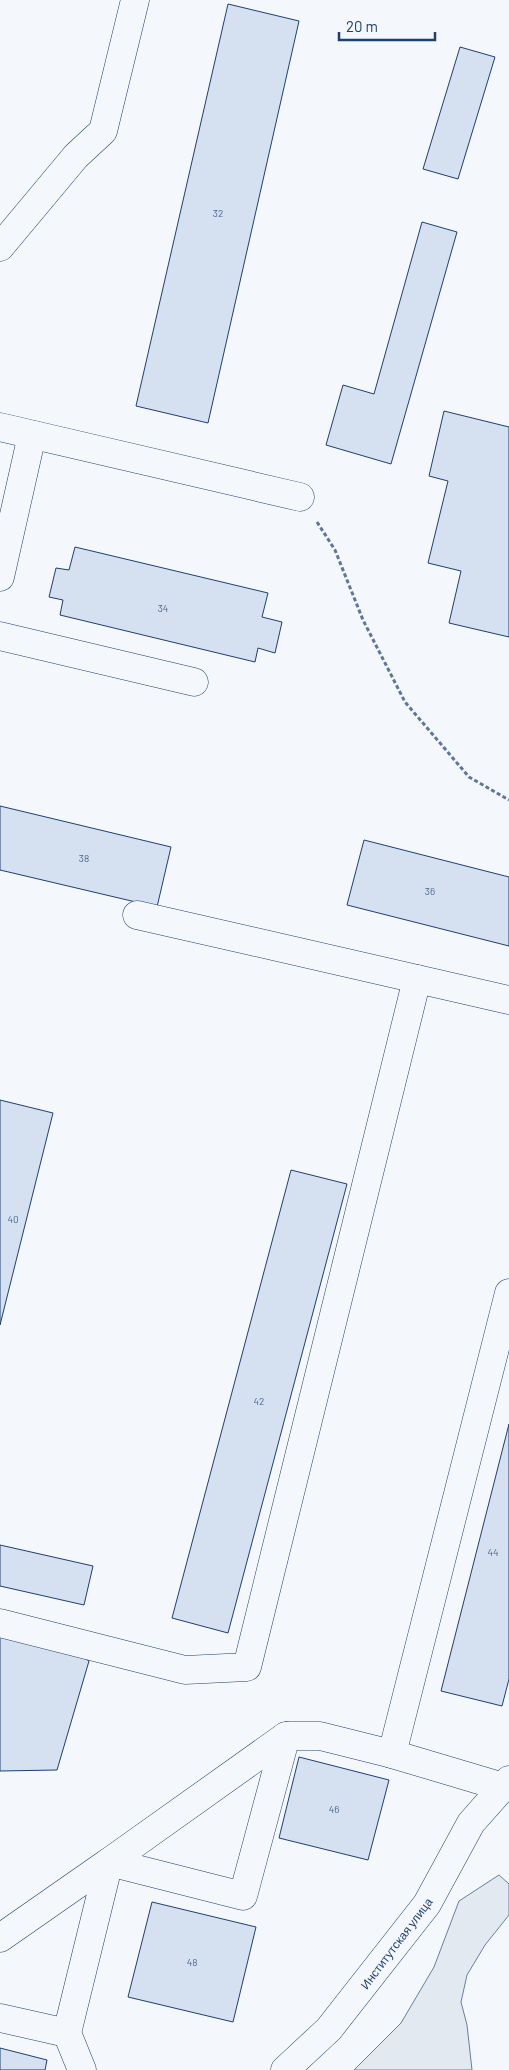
<svg xmlns="http://www.w3.org/2000/svg" width="509" height="2070" font-family="Barlow,sans-serif">
  <style>
    .green { fill: #e3e9f0; stroke: #687fa3 }
    .building { fill: #d5e0f0; stroke: #1d3f73 }
    .lines { fill: none; stroke-linecap: round; stroke-linejoin: round }
    .minor-casing { stroke: #1d3f73; stroke-width: 29 }
    .major-casing { stroke: #1d3f73; stroke-width: 29 }
    .path { stroke: #5e769c; stroke-width: 3; stroke-dasharray: 4 2.5; stroke-linecap: butt }
    .minor { stroke: #f4f7fb; stroke-width: 28 }
    .major { stroke: #f4f7fb; stroke-width: 28 }
    .labels { text-anchor: middle; dominant-baseline: central; stroke-width: 4; stroke-linejoin: round; paint-order: stroke }
    .number-label { font-size: 10px; fill: #4b6792 }
    .street-label { font-size: 12px; fill: #1d3f73; stroke: #f4f7fb }
  </style>
  <rect width="100%" height="100%" fill="#f4f7fb"/>
  <!-- green -->
  <polygon class="green" points="499,1875 509,1884 509,1915 485,1945 467,1975 461,2002 467,2025 472,2070 354,2070 401,2023 434,1967 459,1901"/>
  <!-- building -->
  <g class="building">
    <polygon points="228,4 299,21 208,423 136,406"/>
    <polygon points="460,47 495,57 458,179 423,169"/>
    <polygon points="422,222 457,232 391,464 326,445 343,385 374,394"/>
    <polygon points="444,411 509,427 509,637 449,623 461,571 428,563 448,481 429,476"/>
    <polygon points="75,547 268,593 262,617 282,622 275,653 258,648 255,662 60,615 63,600 49,597 56,568 69,570"/>
    <polygon points="0,806 171,847 157,907 0,870"/>
    <polygon points="364,840 509,877 509,946 347,905"/>
    <polygon points="0,1100 53,1113 0,1325"/>
    <polygon points="291,1170 347,1184 228,1633 172,1618"/>
    <polygon points="509,1424 509,1679 502,1706 441,1691"/>
    <polygon points="0,1545 93,1566 84,1605 0,1586"/>
    <polygon points="0,1634 69,1649 89,1661 57,1770 0,1771"/>
    <polygon points="299,1757 389,1780 368,1860 279,1838"/>
    <polygon points="152,1902 256,1927 233,2022 128,1997"/>
    <polygon points="0,2048 47,2060 45,2070 0,2070"/>
  </g>
  <g class="lines">
    <defs>
      <g id="minor">
        <polyline points="0,247 76,156 103,131 135,0"/>
        <polyline points="0,427 300,497"/>
        <polyline points="0,577 32,435"/>
        <polyline points="0,636 194,682"/>
        <polyline points="137,915 509,1000"/>
        <polyline points="0,1623 185,1670 247,1667 417,979"/>
        <polyline points="392,1754 509,1293"/>
        <polyline points="0,1938 109,1862 243,1896 286,1736"/>
        <polyline points="0,2018 67,2033"/>
        <polyline points="82,2070 67,2033 109,1862 286,1736 320,1736 392,1754 503,1787"/>
      </g>
      <polyline id="major" points="285,2070 329,2029 427,1904 471,1823 509,1780"/>
    </defs>
    <!-- minor casing -->
    <use href="#minor" class="minor-casing"/>
    <!-- major casing -->
    <use href="#major" class="major-casing"/>
    <!-- path -->
    <polyline class="path" points="317,522 335,550 363,620 405,702 469,777 509,800"/>
    <!-- minor -->
    <use href="#minor" class="minor"/>
    <!-- major -->
    <use href="#major" class="major"/>
  </g>
  <g class="labels">
    <!-- number labels -->
    <g class="number-label">
      <text x="218" y="213">32</text>
      <text x="163" y="608">34</text>
      <text x="84" y="858">38</text>
      <text x="430" y="891">36</text>
      <text x="13" y="1219">40</text>
      <text x="259" y="1401">42</text>
      <text x="493" y="1552">44</text>
      <text x="334" y="1809">46</text>
      <text x="192" y="1962">48</text>
    </g>
    <!-- street labels -->
    <g class="street-label">
      <text transform="translate(396 1943) rotate(-53)">Институтская улица</text>
    </g>
  </g>
  <!-- scale -->
  <path d="M339 32v8h96v-8" fill="none" stroke="#1d3f73" stroke-width="2.5"/>
  <text x="346" y="32" font-size="15" fill="#1d3f73" stroke="#f4f7fb" stroke-width="4" paint-order="stroke">20 m</text>
</svg>
